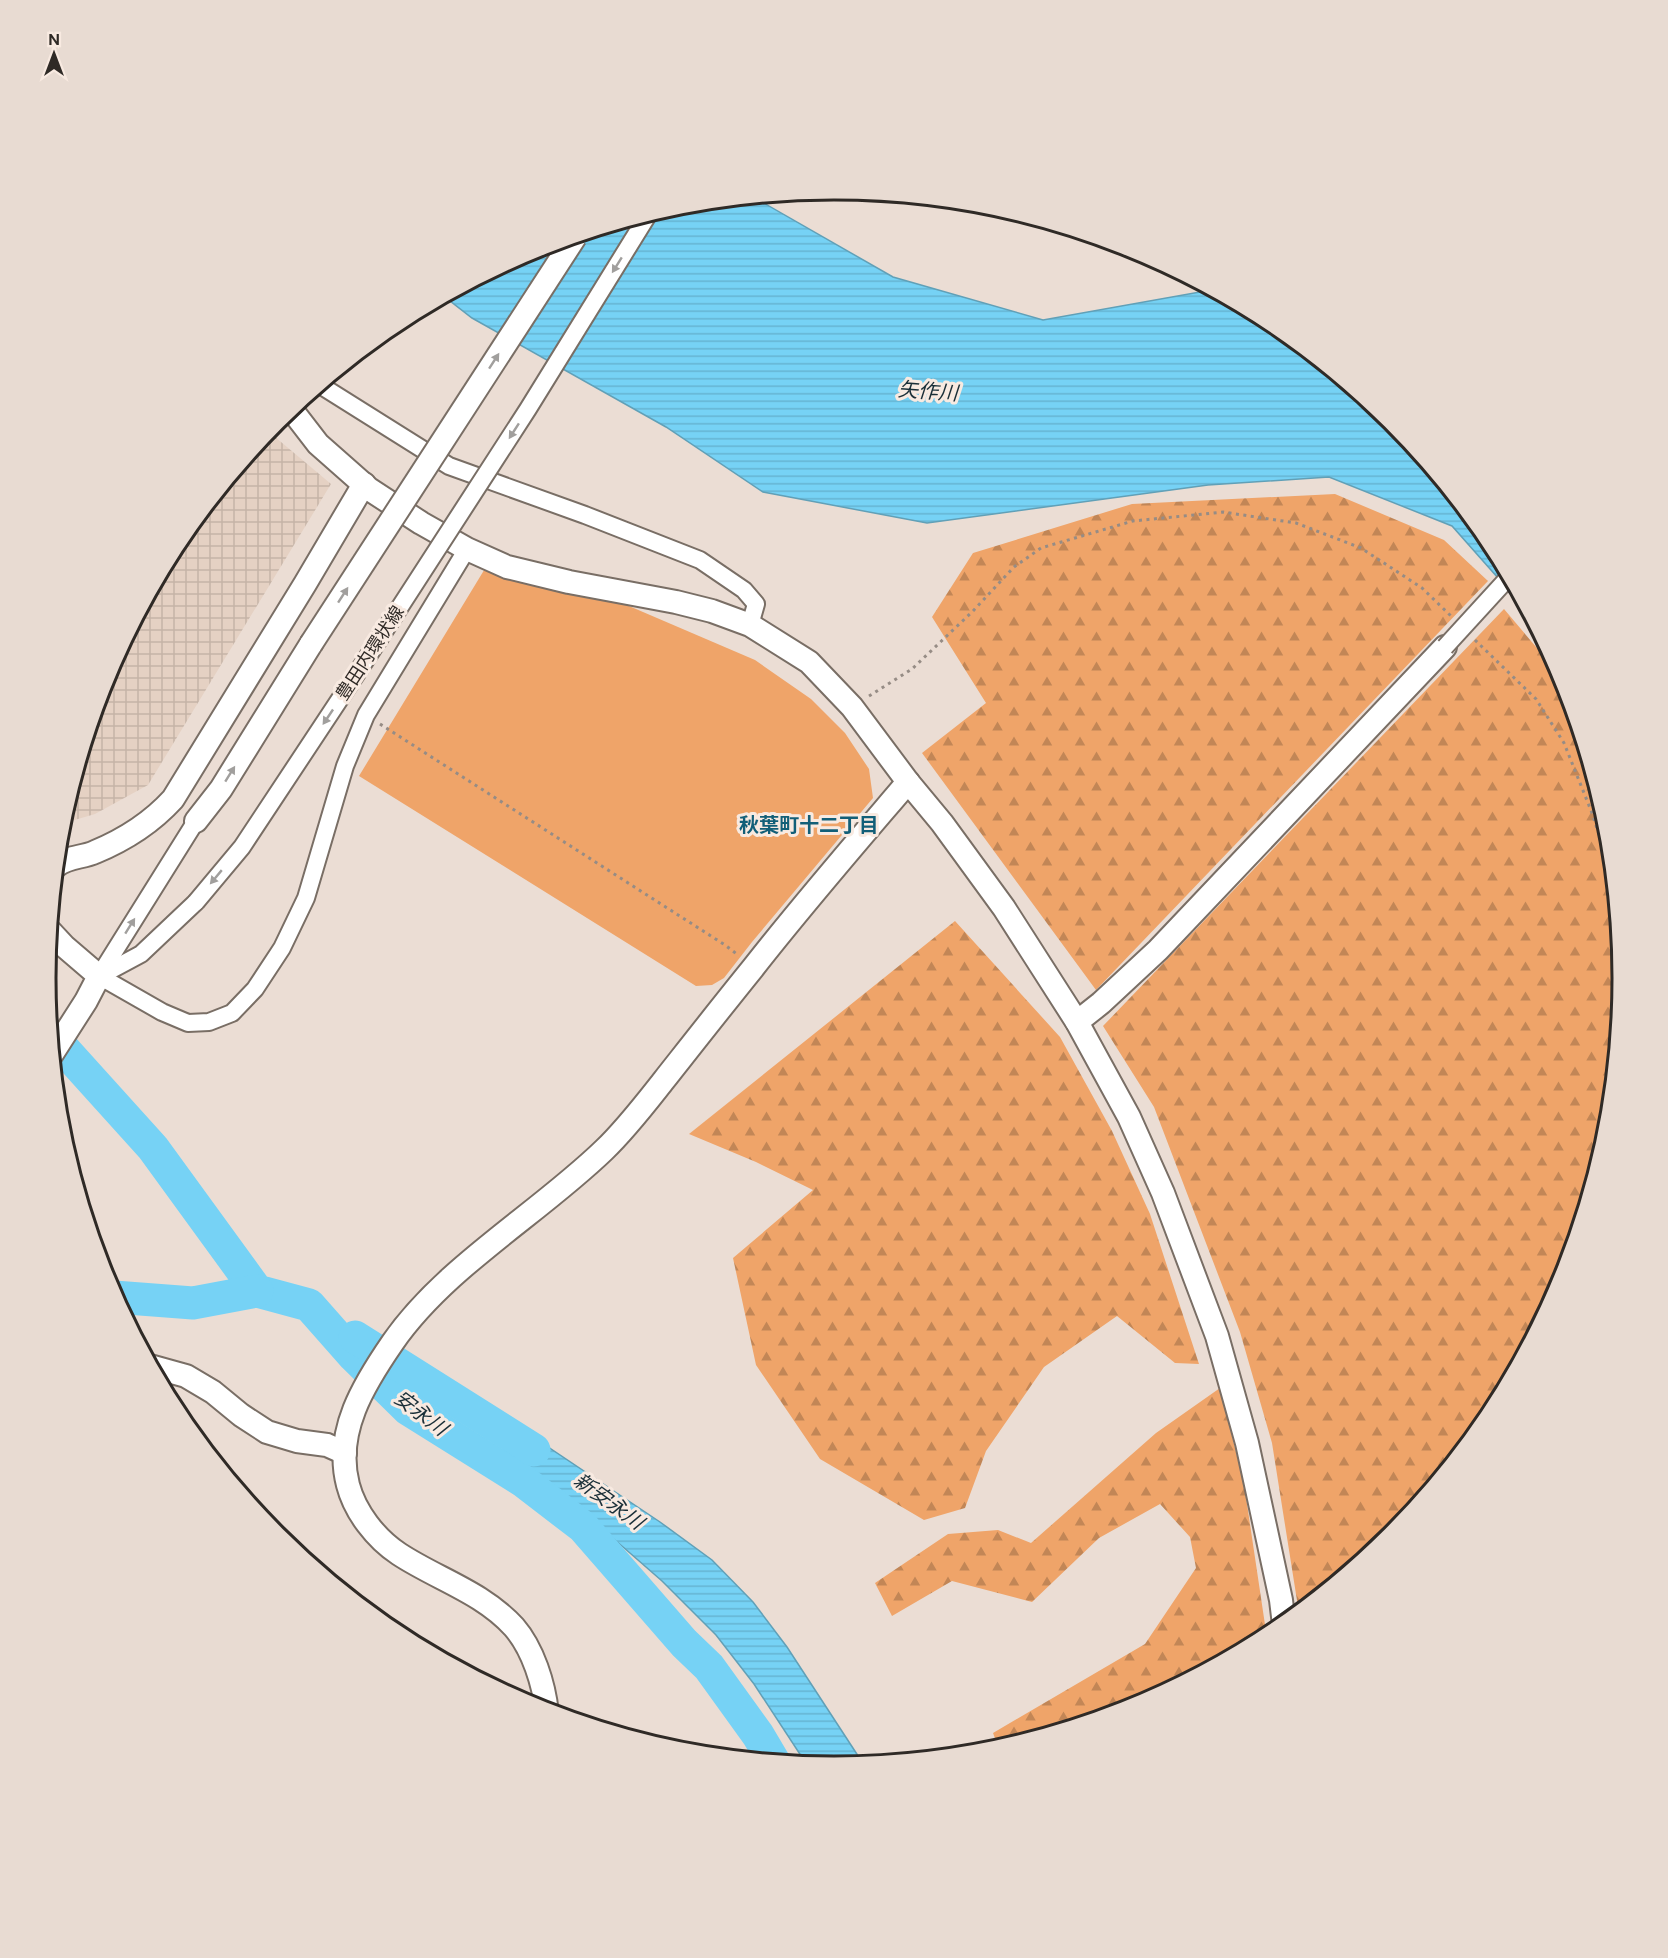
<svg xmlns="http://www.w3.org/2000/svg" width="1668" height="1958" font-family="'DM Sans','Noto Sans JP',sans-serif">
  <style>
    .industrial { fill: url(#industrial-grid) }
    .forest { fill: url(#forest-firs) }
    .garden { fill: #efa469 }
    .water { fill: url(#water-rules); stroke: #61a0b7; stroke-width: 1.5 }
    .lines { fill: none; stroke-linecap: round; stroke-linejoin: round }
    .river { stroke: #76d2f5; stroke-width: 33 }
    .street-casing { stroke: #796e65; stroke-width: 20 }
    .secondary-casing { stroke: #796e65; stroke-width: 26 }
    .path { stroke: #968c85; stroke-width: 3; stroke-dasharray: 3 4.5; stroke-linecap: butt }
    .street { stroke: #fff; stroke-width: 16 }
    .secondary { stroke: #fff; stroke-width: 22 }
    .street-bridge-casing { stroke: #796e65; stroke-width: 20; stroke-linecap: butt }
    .secondary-bridge-casing { stroke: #796e65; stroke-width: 26; stroke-linecap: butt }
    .street-bridge { stroke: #fff; stroke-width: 16 }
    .secondary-bridge { stroke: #fff; stroke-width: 22 }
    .oneway { fill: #a19f9d }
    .labels { text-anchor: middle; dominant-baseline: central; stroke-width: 6; stroke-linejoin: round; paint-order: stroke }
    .street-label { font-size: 18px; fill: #2f2a26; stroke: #f8eae1 }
    .water-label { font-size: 20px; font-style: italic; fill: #1a2f38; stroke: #f8eae1 }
    .neighbourhood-label { font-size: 20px; font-weight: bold; fill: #125f78; stroke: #f8eae1 }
    .rim { fill: none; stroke: #2f2a26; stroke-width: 3 }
  </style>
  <defs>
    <pattern id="industrial-grid" width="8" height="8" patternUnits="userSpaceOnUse" patternTransform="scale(1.5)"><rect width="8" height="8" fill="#e5d1c3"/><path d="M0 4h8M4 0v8" fill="none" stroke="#c5b4a7"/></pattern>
    <pattern id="forest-firs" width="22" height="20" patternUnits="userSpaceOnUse" patternTransform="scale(1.5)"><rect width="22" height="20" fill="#efa469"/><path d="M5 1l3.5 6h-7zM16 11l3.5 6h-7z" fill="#c28656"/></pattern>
    <pattern id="water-rules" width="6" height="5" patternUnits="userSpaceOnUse" patternTransform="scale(1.5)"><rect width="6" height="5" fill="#76d2f5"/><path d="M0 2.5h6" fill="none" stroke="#66b4d2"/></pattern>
  </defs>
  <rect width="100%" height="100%" fill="#ebddd4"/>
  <!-- industrial -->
  <polygon class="industrial" points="268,431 331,484 148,785 95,814 61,824 105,677 178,540"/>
  <!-- forest -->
  <g class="forest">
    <polygon points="1335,494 1444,540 1488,581 1096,990 922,753 986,703 932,617 973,553 1132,504"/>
    <polygon points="1504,609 1564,680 1608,825 1623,979 1608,1133 1563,1281 1490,1418 1392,1537 1299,1613 1272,1443 1240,1332 1154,1107 1103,1026"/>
    <polygon points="955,921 1060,1037 1112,1131 1150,1214 1199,1364 1175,1363 1117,1316 1044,1367 986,1451 965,1508 924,1520 820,1459 756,1365 733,1258 813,1190 756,1162 689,1134"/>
    <polygon points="1220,1388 1244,1484 1267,1638 1136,1708 999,1749 993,1733 1145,1644 1196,1568 1190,1537 1160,1504 1099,1538 1032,1602 952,1581 892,1616 875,1583 948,1534 998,1530 1031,1543 1156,1433"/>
  </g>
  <!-- garden -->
  <polygon class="garden" points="489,562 622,603 755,660 811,699 845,733 869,769 873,798 752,942 724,978 712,985 696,986 359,776"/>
  <!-- water -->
  <g class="water">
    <polygon points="755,198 893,277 1043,320 1211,290 1273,323 1392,421 1490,541 1529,613 1452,526 1329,477 1208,485 927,523 763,492 666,427 472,318 445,297 532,250 680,205"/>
    <polygon points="493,1410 660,1522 712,1560 753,1602 787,1647 864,1765 834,1768 807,1765 754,1684 716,1635 662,1581 599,1526 506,1459"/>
  </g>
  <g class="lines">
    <!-- river -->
    <g class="river">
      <polyline points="51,1035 153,1148 257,1291 309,1305 354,1356 408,1409 523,1481 583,1527 684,1643 709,1667 758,1735 774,1762"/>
      <polyline points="114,1297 193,1303 257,1291"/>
      <polyline points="355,1337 534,1450"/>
    </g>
    <defs>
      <g id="street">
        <polyline points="320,385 449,466 585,515 700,560 744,590 756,604 750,625"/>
        <polyline points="99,976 162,1012 188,1023 209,1022 232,1013 255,989 282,948 306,898 345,766 366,715 467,549"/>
        <polyline points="99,976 196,821"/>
        <polyline points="100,976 141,954 196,902"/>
      </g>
      <g id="secondary">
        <polyline points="291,409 318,444 369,489 421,523 467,549 507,567 569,582 676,602 712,611 750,625 809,662 852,707 908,782 942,823 1004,908 1077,1022 1129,1117 1163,1193 1217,1336 1247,1443 1281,1600 1284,1625"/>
        <polyline points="196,821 221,789 311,644"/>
        <path d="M 56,866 C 68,856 82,858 95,852 C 124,840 152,822 173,799 L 305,584 L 364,484"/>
        <polyline points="50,931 64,946 99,976 86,1001 52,1054"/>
        <polyline points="1077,1022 1101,1003 1158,950 1445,647"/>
        <polyline points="150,1366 186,1376 213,1392 241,1415 267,1432 297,1441 327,1445 345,1453"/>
        <path d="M 547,1713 C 544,1684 533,1649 514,1627 C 482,1592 437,1579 399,1554 C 376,1539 355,1512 348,1485 C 334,1432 364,1384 393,1342 C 445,1267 538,1214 604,1150 C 626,1129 645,1104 664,1080 C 694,1042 723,1005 753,968 C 803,904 856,843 908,782"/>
      </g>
    </defs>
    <!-- street casing -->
    <use href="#street" class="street-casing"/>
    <!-- secondary casing -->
    <use href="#secondary" class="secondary-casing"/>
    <!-- path -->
    <g class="path">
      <polyline points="1475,640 1536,699 1564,743 1592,813 1613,878"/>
      <polyline points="869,696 912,669 973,611 1014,567 1041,548 1133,521 1223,512 1296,523 1361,548 1422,588 1451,616"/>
      <polyline points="380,724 725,945 738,955"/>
    </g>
    <!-- street -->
    <use href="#street" class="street"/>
    <!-- secondary -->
    <use href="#secondary" class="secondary"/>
    <defs>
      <g id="street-bridge">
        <polyline points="1445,647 1509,577"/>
        <polyline points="196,902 242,847 365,661 528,409 648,215"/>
      </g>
      <polyline id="secondary-bridge" points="311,644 575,237"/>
    </defs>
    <!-- street-bridge casing -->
    <use href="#street-bridge" class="street-bridge-casing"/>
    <!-- secondary-bridge casing -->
    <use href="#secondary-bridge" class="secondary-bridge-casing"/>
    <!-- street-bridge -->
    <use href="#street-bridge" class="street-bridge"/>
    <!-- secondary-bridge -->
    <use href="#secondary-bridge" class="secondary-bridge"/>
  </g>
  <!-- one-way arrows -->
  <defs><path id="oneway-solid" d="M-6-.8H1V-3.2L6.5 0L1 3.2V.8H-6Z" transform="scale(1.5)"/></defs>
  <g class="oneway">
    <use href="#oneway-solid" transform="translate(617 265) rotate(122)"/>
    <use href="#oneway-solid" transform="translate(494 361) rotate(-57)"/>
    <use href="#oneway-solid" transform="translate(514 431) rotate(123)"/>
    <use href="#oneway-solid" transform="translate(343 595) rotate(-57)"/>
    <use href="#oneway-solid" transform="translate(328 717) rotate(124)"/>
    <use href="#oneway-solid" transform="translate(230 774) rotate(-58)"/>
    <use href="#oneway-solid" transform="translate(216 877) rotate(130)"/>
    <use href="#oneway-solid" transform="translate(130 926) rotate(-58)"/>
  </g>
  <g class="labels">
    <!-- street labels -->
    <g class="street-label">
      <text transform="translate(370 653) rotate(-57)">豊田内環状線</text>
    </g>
    <!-- water labels -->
    <g class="water-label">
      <text transform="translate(928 391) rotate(4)">矢作川</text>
      <text transform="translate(421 1413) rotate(37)">安永川</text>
      <text transform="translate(609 1501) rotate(36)">新安永川</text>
    </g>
    <!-- neighbourhood labels -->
    <g class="neighbourhood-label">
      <text x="809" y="825">秋葉町十二丁目</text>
    </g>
  </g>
  <!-- crop -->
  <path d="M0 0H1668V1958H0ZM56 978a778 778 0 1 1 1556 0a778 778 0 1 1-1556 0Z" fill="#e8dbd2" fill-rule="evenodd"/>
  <path class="rim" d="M56 978a778 778 0 1 1 1556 0a778 778 0 1 1-1556 0Z"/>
  <!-- north arrow -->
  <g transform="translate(54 54)" stroke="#f8eae1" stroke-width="4.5" paint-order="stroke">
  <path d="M0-4.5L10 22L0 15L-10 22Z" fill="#2f2a26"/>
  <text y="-9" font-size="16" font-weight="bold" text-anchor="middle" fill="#2f2a26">N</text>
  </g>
</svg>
